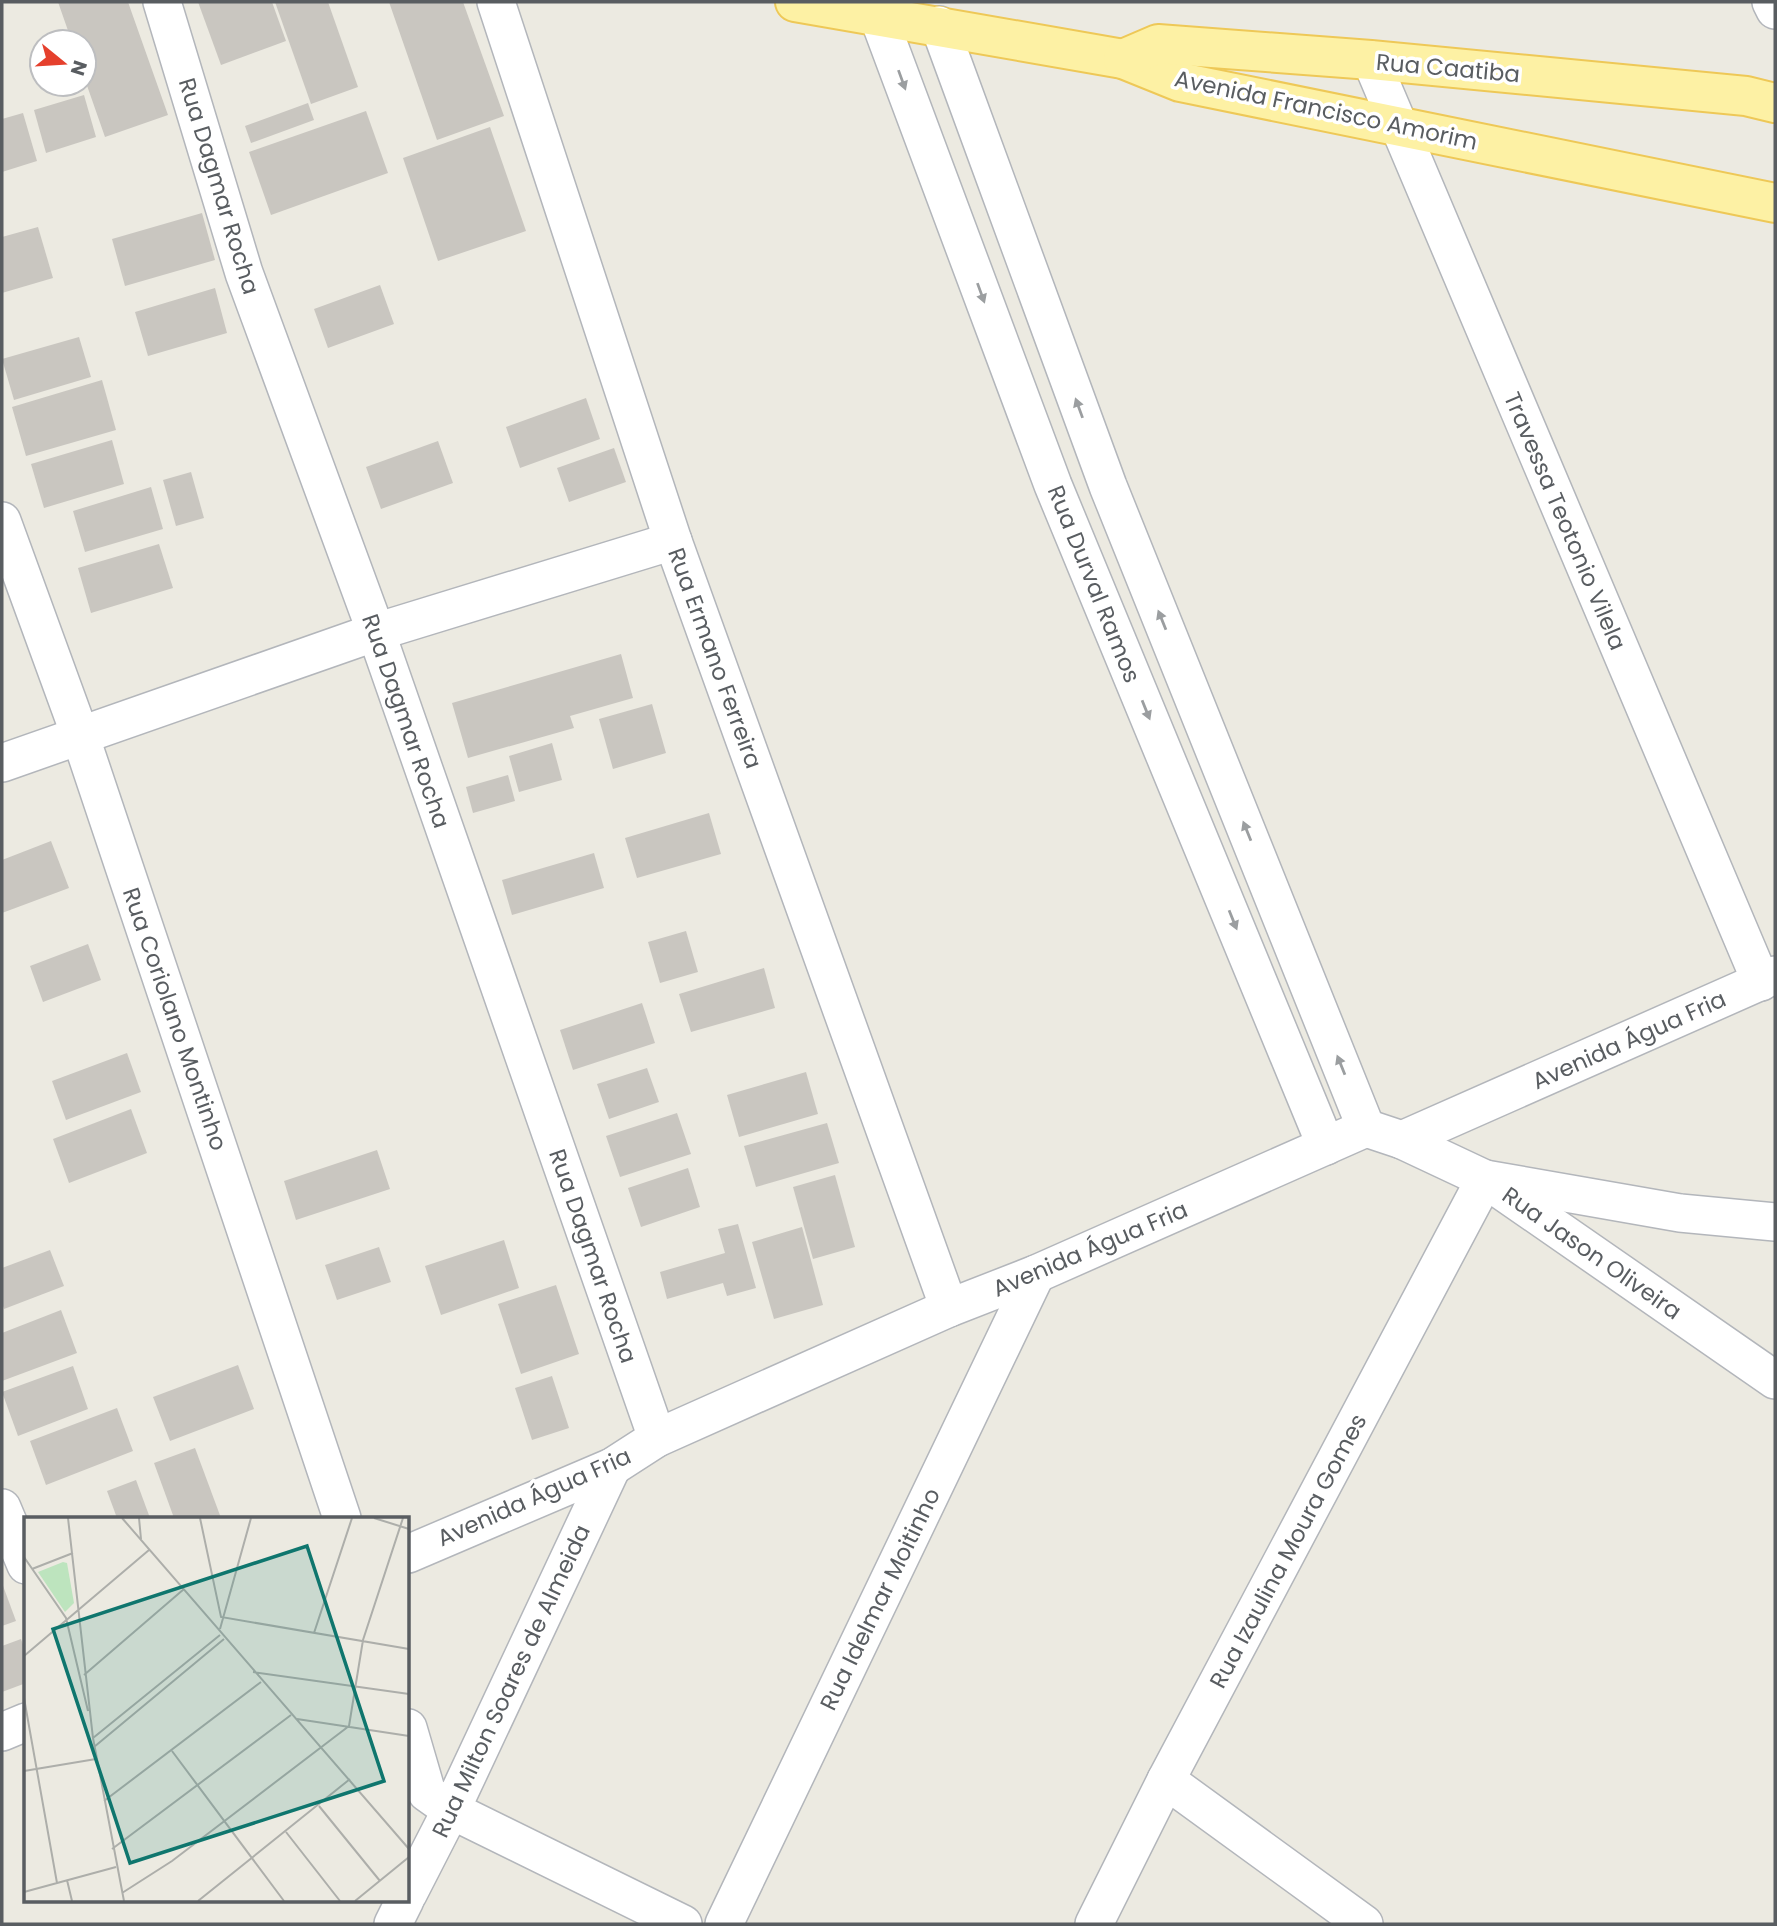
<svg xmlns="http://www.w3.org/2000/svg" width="1777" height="1926" font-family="Poppins,sans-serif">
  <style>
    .building { fill: #c9c6c0 }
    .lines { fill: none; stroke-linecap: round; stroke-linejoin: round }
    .minor-casing { stroke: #b3b6bb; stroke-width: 40 }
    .major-casing { stroke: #eec857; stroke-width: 42 }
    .minor { stroke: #fff; stroke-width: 37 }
    .major { stroke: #fdf1a4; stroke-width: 38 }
    .oneway { fill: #9b9ea0 }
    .labels { text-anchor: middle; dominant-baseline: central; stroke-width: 7; stroke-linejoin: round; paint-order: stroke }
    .street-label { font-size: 23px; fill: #595d61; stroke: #fff }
    .inset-road { fill: none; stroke: #adaeaa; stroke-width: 2 }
    .view { fill: #0f766e; fill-opacity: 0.15; stroke: #0f766e; stroke-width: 3.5 }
    .inset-edge { fill: none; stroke: #595d61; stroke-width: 3.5 }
  </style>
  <rect width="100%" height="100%" fill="#eceae1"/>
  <!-- building -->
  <g class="building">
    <polygon points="58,2 128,2 168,115 105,137 84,77 84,42 72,42"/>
    <polygon points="198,2 272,2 286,41 221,65"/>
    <polygon points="275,2 328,2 358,87 311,104"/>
    <polygon points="389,2 463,2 504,116 437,140"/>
    <polygon points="84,95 96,137 46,153 34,110"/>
    <polygon points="308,103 314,120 251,143 245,126"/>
    <polygon points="366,111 388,173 271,215 249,152"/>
    <polygon points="23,113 37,161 2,172 2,119"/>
    <polygon points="490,127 526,231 438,261 403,158"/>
    <polygon points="202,213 215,260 125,286 112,239"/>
    <polygon points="38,227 53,278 2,293 2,237"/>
    <polygon points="380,285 394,324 328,348 314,309"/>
    <polygon points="215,288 227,333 148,356 135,312"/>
    <polygon points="79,337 91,377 14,400 2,359"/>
    <polygon points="102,380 116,430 26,456 12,407"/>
    <polygon points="586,398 600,439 520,468 506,427"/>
    <polygon points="112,440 124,484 44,508 31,464"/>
    <polygon points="438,441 453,483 381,509 366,467"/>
    <polygon points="614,448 626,482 569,502 557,468"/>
    <polygon points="191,472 204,518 176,526 163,480"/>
    <polygon points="151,487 163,529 85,552 73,511"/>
    <polygon points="159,544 173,588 91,613 78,568"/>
    <polygon points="621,654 633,698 570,716 574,728 468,758 452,703"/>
    <polygon points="652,704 666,753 613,769 599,719"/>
    <polygon points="552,743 562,780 519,792 509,756"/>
    <polygon points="508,775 515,801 473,813 466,787"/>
    <polygon points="709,813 721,854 637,878 625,838"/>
    <polygon points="51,841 69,888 2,913 2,860"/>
    <polygon points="594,853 604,888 512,915 502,880"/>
    <polygon points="686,931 698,972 660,983 648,942"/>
    <polygon points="88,944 101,980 43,1002 30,966"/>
    <polygon points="764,968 775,1008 691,1032 679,994"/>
    <polygon points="642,1003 655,1043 573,1070 560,1030"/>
    <polygon points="127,1053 141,1092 66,1120 52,1081"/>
    <polygon points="647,1068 659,1102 609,1119 597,1084"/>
    <polygon points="806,1072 818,1114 739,1137 727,1095"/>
    <polygon points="131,1109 147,1153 69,1183 53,1139"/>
    <polygon points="677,1113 691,1154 620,1177 606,1136"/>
    <polygon points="827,1123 839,1163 756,1187 744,1146"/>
    <polygon points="377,1150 390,1189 296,1220 284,1181"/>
    <polygon points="688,1168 700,1207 641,1227 628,1188"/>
    <polygon points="835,1175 855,1247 813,1259 793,1187"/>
    <polygon points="738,1224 756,1288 727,1296 723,1283 667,1299 660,1272 725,1253 718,1229"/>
    <polygon points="802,1227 823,1305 774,1319 752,1242"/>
    <polygon points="504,1240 519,1288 441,1315 425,1266"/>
    <polygon points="379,1247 391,1282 337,1300 325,1265"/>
    <polygon points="50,1250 64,1286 4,1309 2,1303 2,1268"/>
    <polygon points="556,1285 579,1354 521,1374 498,1304"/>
    <polygon points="61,1310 77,1353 2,1381 2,1333"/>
    <polygon points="238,1365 254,1409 170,1441 153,1397"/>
    <polygon points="73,1366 88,1409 18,1436 2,1392"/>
    <polygon points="552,1376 569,1428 532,1440 515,1388"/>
    <polygon points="117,1408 133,1451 46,1485 30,1441"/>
    <polygon points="195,1448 221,1518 174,1518 154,1463"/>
    <polygon points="136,1480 150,1518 117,1518 107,1491"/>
    <polygon points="2,1583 16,1621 2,1626"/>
    <polygon points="21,1639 26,1653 26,1683 2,1692 2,1646"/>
  </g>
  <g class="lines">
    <defs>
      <g id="minor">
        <polyline points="162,2 244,273 376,632 657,1438"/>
        <polyline points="496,2 673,541 949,1308"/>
        <polyline points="1771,2 1775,10"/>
        <polyline points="878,16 1053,485 1326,1146"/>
        <polyline points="939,25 1108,486 1366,1128"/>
        <polyline points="1371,60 1761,982"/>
        <polyline points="2,521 80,735 342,1518"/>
        <polyline points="2,763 376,632 673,541"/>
        <polyline points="1402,1140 1485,1179 1775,1380"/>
        <polyline points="2,1508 26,1565"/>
        <polyline points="408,1554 612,1467 657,1438 949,1308 1036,1274 1366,1128 1402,1140 1775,975"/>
        <polyline points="408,1728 427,1793 451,1810 683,1924"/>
        <polyline points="2,1732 26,1722"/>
        <polyline points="1166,1780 1364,1924"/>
        <polyline points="408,1894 451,1810 612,1467"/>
        <polyline points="393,1924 405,1900"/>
        <polyline points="724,1924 1036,1274"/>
        <polyline points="1094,1924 1166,1780 1485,1179 1680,1213 1775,1222"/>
      </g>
      <g id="major">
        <polyline points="795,2 1123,59 1180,82 1775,203"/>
        <polyline points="1123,59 1158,44 1371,60 1746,96 1775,103"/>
      </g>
    </defs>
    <!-- minor casing -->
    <use href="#minor" class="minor-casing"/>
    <!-- major casing -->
    <use href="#major" class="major-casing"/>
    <!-- minor -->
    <use href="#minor" class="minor"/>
    <!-- major -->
    <use href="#major" class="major"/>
  </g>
  <!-- one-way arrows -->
  <defs><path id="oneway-solid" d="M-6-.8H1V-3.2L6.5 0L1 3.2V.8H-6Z" transform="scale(1.75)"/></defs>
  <g class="oneway">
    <use href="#oneway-solid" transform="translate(902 80) rotate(70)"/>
    <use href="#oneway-solid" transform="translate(981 293) rotate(70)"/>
    <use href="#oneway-solid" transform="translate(1079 408) rotate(-110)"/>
    <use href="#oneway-solid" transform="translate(1162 620) rotate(-112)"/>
    <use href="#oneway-solid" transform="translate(1146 710) rotate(68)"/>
    <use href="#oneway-solid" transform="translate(1247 831) rotate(-112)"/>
    <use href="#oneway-solid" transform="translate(1233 920) rotate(68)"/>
    <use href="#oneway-solid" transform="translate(1341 1065) rotate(-112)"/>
  </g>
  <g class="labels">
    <!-- street labels -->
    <g class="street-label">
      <text transform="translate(1448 68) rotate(5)">Rua Caatiba</text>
      <text transform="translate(1326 110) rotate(12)">Avenida Francisco Amorim</text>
      <text transform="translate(219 186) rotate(73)">Rua Dagmar Rocha</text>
      <text transform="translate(1565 521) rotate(67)">Travessa Teotonio Vilela</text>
      <text transform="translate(1094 584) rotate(68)">Rua Durval Ramos</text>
      <text transform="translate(715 658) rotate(70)">Rua Ermano Ferreira</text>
      <text transform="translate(406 721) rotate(71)">Rua Dagmar Rocha</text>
      <text transform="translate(175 1019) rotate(71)">Rua Coriolano Montinho</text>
      <text transform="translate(1629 1040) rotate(-24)">Avenida Água Fria</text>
      <text transform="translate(1090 1249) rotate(-23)">Avenida Água Fria</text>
      <text transform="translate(1592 1253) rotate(35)">Rua Jason Oliveira</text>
      <text transform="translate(593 1256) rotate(71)">Rua Dagmar Rocha</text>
      <text transform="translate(534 1497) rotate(-24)">Avenida Água Fria</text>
      <text transform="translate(1288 1551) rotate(-62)">Rua Izaulina Moura Gomes</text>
      <text transform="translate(880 1599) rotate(-64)">Rua Idelmar Moitinho</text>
      <text transform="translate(511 1681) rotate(-65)">Rua Milton Soares de Almeida</text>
    </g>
  </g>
  <!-- overview -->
  <g transform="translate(24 1517)">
    <rect width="385" height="385" fill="#eceae1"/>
    <path d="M 39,45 L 43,46 L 50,86 L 41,95 L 14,55 Z" fill="#bde4be"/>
    <path class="inset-road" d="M 44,1 L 69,221 L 100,384M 98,1 L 385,332M 115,1 L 117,22M 176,1 L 197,100 L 385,132M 350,1 L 385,12M 0,40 L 42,101 L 64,194M 8,52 L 49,36M 196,112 L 227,1M 290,116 L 328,1M 0,139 L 125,33M 229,155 L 385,177M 60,158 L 160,72M 0,181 L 33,366M 273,202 L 385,219M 325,209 L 339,123 L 379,1M 69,221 L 196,118M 70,230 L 200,122M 148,234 L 260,384M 0,254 L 72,242M 80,284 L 237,165M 295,289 L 356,364M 262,315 L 316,384M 88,332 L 267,198M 43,363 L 48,384M 0,375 L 92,350M 98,376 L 148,344 L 325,209M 174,384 L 326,262M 331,384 L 385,340"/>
    <path class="view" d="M 283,29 L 360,264 L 106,346 L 29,112 Z"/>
    <rect width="385" height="385" class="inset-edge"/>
  </g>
  <!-- border -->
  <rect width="1777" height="1926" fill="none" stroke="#595d61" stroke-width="7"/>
  <!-- north arrow -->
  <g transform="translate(63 63) rotate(108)"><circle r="33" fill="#ffffff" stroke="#bdbec0" stroke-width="2"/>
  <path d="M0-5L12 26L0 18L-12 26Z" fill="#e5402d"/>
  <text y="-10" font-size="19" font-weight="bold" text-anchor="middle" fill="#595d61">N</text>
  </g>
</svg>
